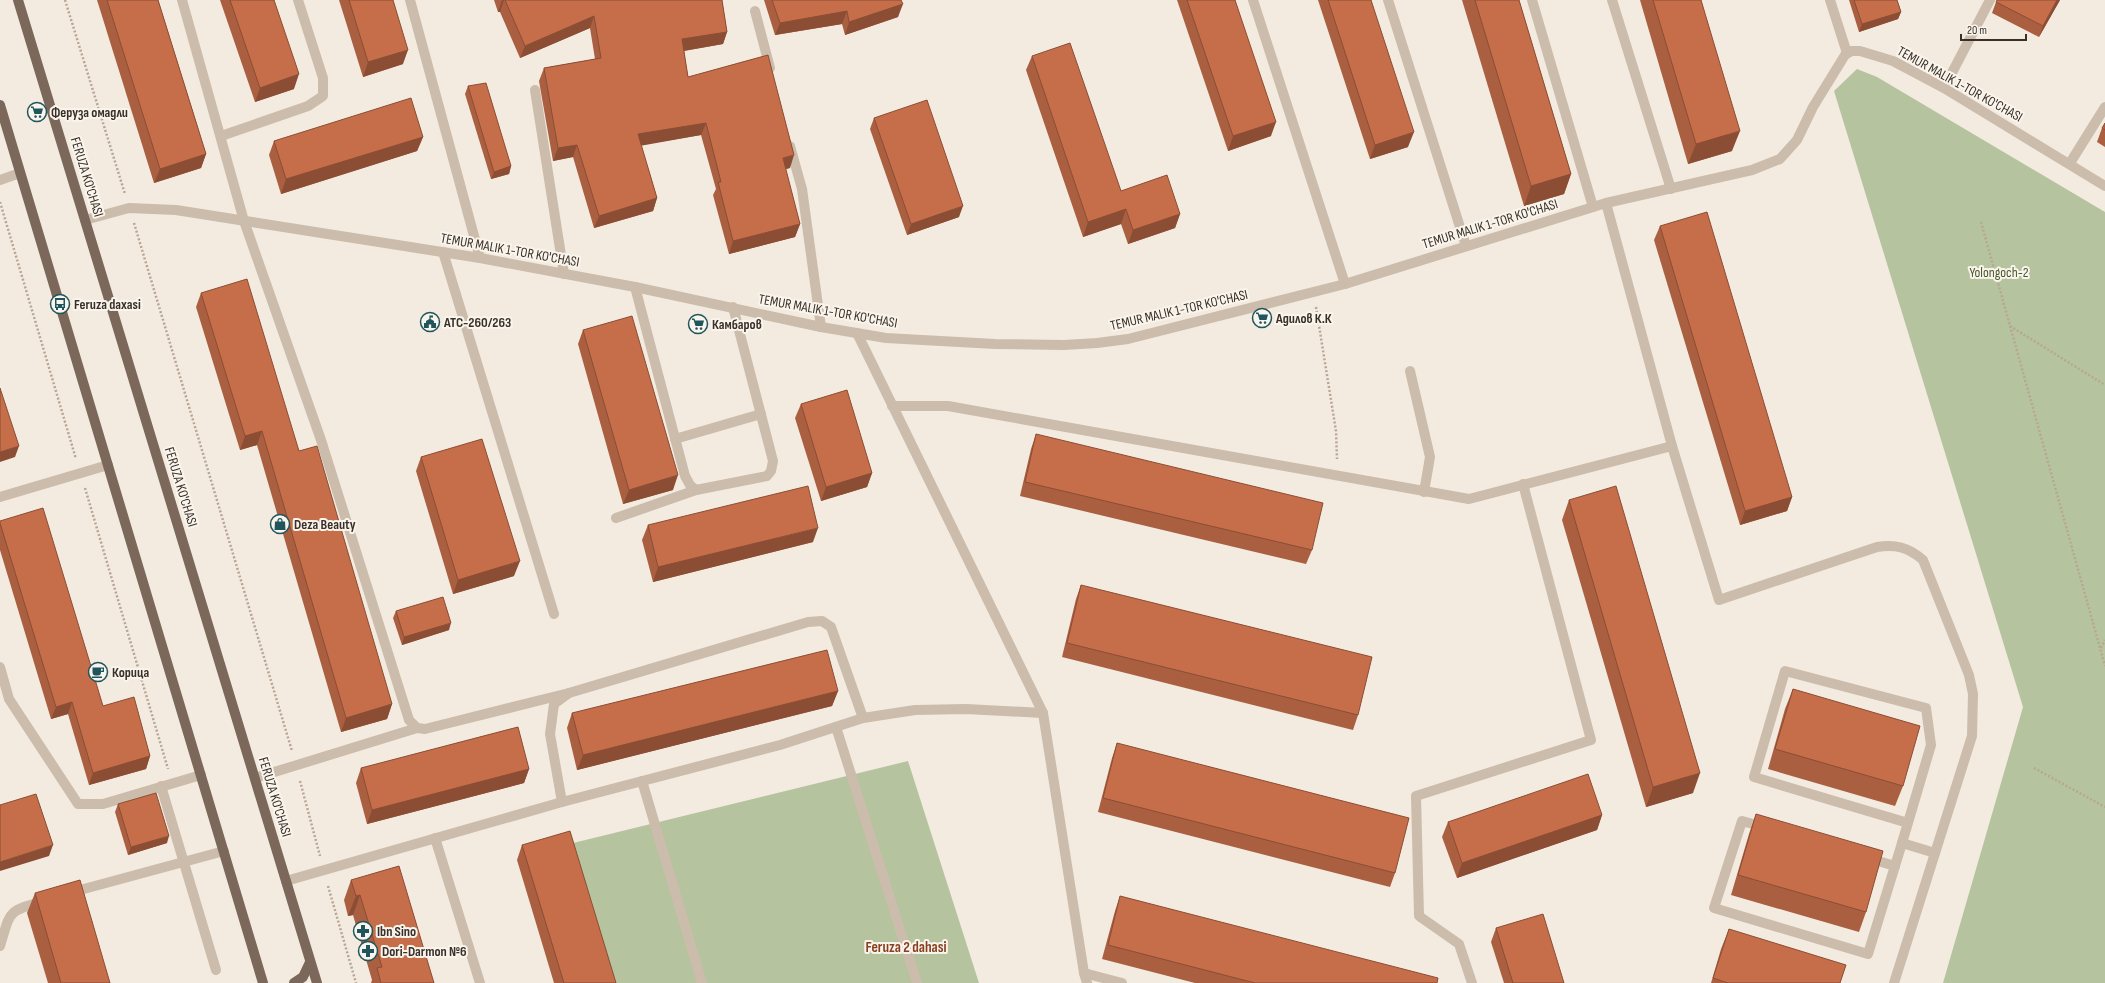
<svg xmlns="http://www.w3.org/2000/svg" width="2105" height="983" font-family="'Sofia Sans Condensed',sans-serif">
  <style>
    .green { fill: #b5c39f }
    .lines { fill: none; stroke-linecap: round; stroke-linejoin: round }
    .path { stroke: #b8a695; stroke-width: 2.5; stroke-dasharray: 2 2; stroke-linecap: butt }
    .lane { stroke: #ccbcab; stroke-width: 10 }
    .street { stroke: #ccbcab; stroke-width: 10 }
    .primary { stroke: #7b685b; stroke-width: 10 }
    .wall { fill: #aa5f40 }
    .shaded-wall { fill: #8b4d34 }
    .building { fill: #c66e4a; stroke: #8b4d34 }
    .labels { text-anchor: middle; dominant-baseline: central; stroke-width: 4; stroke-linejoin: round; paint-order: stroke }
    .street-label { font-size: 14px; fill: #3a302a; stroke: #faf5ec }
    .poi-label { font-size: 14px; font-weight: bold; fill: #3a302a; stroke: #faf5ec; text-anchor: start }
    .park-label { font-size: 14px; fill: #47582e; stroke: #faf5ec }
    .neighbourhood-label { font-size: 15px; font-weight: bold; fill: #894022; stroke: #faf5ec }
  </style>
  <rect width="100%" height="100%" fill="#f3ebe0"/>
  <!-- green -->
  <g class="green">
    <polygon points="1857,69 1877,77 2105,212 2105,983 1943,983 2023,707 1834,91"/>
    <polygon points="908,761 979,983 607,983 565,845"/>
  </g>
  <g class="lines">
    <!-- path -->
    <g class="path">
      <polyline points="65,0 125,194"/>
      <polyline points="0,202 76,459"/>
      <polyline points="1981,222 2105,666"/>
      <polyline points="134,223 292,751"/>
      <polyline points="1316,307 1336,431 1337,459"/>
      <polyline points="2010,326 2105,385"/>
      <polyline points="85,488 168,769"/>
      <polyline points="2101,648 2105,640"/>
      <polyline points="2034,768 2105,807"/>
      <polyline points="300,781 320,856"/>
      <polyline points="328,886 356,983"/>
    </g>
    <!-- lane -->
    <g class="lane">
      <polyline points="182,0 244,221 321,440 409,720 417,728 425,729 569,693"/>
      <polyline points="410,0 480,258"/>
      <polyline points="1253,0 1345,284"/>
      <polyline points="1388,0 1466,246"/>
      <polyline points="1532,0 1593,207"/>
      <polyline points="1612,0 1671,189"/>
      <polyline points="1830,0 1847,53"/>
      <polyline points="755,11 770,68"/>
      <polyline points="535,90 564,274"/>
      <polyline points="221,136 308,106 323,96 323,78 298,0"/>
      <polyline points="790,146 802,189 821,327"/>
      <path d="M 1606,203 L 1672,446 L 1719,600 L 1877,547 C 1895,544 1908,547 1923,560 L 1969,675 L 1973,694 L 1972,736 L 1894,983"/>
      <polyline points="443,252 554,614"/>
      <polyline points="635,287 685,476 690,485 696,490 767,476 771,471 773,461 733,307"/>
      <polyline points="857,333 1043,713 1084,973 1087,983"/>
      <polyline points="1410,371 1430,457 1424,492"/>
      <polyline points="892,406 948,406 1469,499 1672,446"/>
      <polyline points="675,439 761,414"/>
      <polyline points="0,497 108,465"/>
      <polyline points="616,518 696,490"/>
      <polyline points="0,667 9,699 78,804 103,804 201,775"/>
      <polyline points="836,727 917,983"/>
      <polyline points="255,778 417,728"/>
      <polyline points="642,781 702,983"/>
      <polyline points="161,786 216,970"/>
      <polyline points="562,802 550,734 554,704 569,693 808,622 822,621 831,627 863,718"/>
      <polyline points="1908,823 1754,777 1785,671 1926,708 1931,745 1902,843 1935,853"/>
      <polyline points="1764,827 1742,821 1714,908 1868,954 1902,843"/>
      <polyline points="435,838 480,983"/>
      <polyline points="1868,858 1895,866"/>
      <polyline points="286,881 562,802 780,745 863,718 915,710 966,709 1043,713"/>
      <polyline points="69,893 224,851"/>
      <path d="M 0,946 C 11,911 6,912 43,901"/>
      <polyline points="1084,973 1122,983"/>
      <polyline points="1472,983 1459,944 1419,916 1416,796 1591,740 1523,484"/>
    </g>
    <!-- street -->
    <g class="street">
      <polyline points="1944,88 1990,0"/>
      <polyline points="2070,163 2105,107"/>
      <polyline points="0,180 20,173"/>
      <polyline points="85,220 129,208 176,210 480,258 635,287 821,327 886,338 995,344 1064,345 1097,343 1128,339 1345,284 1606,203 1752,170 1780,159 1797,140 1813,107 1845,55 1851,51 1860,51 1893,61 1944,88 2105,186"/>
    </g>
    <!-- primary -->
    <g class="primary">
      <polyline points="18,0 317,983"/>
      <polyline points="0,105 263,983"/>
      <polyline points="294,983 303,977 310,962"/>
    </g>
  </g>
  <!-- wall -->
  <g class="wall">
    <polygon points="97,0 158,0 206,154 201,168 154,183"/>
    <polygon points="220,0 274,0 294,89 255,102"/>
    <polygon points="339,0 393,0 403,64 363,77"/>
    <polygon points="494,0 722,0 727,32 723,44 684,51 688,77 790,168 785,169 800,224 795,237 729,254 713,195 716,189 701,135 641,145 657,198 653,211 594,228 573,157 553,161 539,81 544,68 595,59 590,28 520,58 500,12 498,12"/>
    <polygon points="764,0 901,0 898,17 845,35 842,24 775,35"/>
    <polygon points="1177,0 1235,0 1271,136 1228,151"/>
    <polygon points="1318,0 1371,0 1408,147 1370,159"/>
    <polygon points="1462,0 1519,0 1571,174 1564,194 1524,206"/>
    <polygon points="1640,0 1701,0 1732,151 1688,164"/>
    <polygon points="1849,0 1897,0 1901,12 1898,19 1859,32"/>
    <polygon points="2060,0 2039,37 1992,13 1996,2"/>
    <polygon points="1032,56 1121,191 1180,214 1175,228 1128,244 1121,224 1083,237 1026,70"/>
    <polygon points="468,86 511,166 509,174 491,179 465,94"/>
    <polygon points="874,118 959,217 907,235 870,129"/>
    <polygon points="2105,123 2105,147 2097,142 2102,128"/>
    <polygon points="423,137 417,151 281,194 269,155 274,141"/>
    <polygon points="1660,226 1792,497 1787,511 1740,525 1654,240"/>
    <polygon points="201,293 299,451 392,704 387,719 341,732 257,445 240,450 196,307"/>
    <polygon points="583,330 673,490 623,504 578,344"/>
    <polygon points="801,404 872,473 867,487 821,501 795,418"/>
    <polygon points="1036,434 1312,550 1306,564 1020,496 1031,449"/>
    <polygon points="421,457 514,576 453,594 416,471"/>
    <polygon points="1569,500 1693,793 1646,807 1562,520"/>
    <polygon points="0,521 103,706 150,756 146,769 89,785 68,714 51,719 0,550"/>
    <polygon points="648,525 813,542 653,582 642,540"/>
    <polygon points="1081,585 1358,715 1353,730 1062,657 1076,599"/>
    <polygon points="396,611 449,630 402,645 393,618"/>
    <polygon points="1793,689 1903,786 1895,806 1768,769 1785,709"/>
    <polygon points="838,691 832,706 577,770 567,728 572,713"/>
    <polygon points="1117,743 1395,873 1390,887 1098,812 1112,758"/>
    <polygon points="361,768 529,769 524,783 367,824 356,783"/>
    <polygon points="118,804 167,843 128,855 115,812"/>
    <polygon points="1756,814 1866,912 1859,932 1731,895 1749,834"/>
    <polygon points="1602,815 1597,830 1457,878 1442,837 1448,822"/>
    <polygon points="522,845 616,983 554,983 517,860"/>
    <polygon points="351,880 434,983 371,983 372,980 353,915 348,916 344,900"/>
    <polygon points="35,893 110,983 48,983 27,913"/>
    <polygon points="1120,896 1437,983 1195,983 1102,959 1115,911"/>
    <polygon points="1496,928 1564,983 1504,983 1491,942"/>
    <polygon points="1729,929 1840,983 1711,983 1721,949"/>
  </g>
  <!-- shaded-wall -->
  <g class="shaded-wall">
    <polygon points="502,0 504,0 500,12 498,12"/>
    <polygon points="2057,0 2060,0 2039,37 2043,26"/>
    <polygon points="903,4 898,17 845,35 849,22"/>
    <polygon points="847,11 842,24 775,35 780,23"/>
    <polygon points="1901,12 1898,19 1859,32 1862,24"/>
    <polygon points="594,16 590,28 520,58 525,46"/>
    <polygon points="727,32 723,44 677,52 682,39"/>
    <polygon points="408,50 403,64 363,77 368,62"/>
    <polygon points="299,74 294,89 255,102 260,88"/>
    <polygon points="1276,122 1271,136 1228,151 1233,136"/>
    <polygon points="706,123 701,135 634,147 638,134"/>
    <polygon points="1740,131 1732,151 1688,164 1696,144"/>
    <polygon points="1414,132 1408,147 1370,159 1375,145"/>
    <polygon points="423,137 417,151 281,194 286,179"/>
    <polygon points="577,145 573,157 553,161 558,148"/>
    <polygon points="206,154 201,168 154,183 160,169"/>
    <polygon points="794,155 790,168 778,171 783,158"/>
    <polygon points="511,166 509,174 491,179 494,172"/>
    <polygon points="1571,174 1564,194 1524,206 1531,186"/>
    <polygon points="657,198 653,211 594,228 599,216"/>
    <polygon points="963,206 959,217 907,235 911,224"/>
    <polygon points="1126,209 1121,224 1083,237 1088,222"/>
    <polygon points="1180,214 1175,228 1128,244 1133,230"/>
    <polygon points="800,224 795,237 729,254 733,241"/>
    <polygon points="262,431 257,445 240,450 245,436"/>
    <polygon points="19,446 15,457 0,462 0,452"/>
    <polygon points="872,473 867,487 821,501 826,487"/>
    <polygon points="678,475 673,490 623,504 629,490"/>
    <polygon points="1792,497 1787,511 1740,525 1745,511"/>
    <polygon points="818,528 813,542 653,582 658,567"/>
    <polygon points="520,561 514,576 453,594 458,580"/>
    <polygon points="451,623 449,630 402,645 404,637"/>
    <polygon points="838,691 832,706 577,770 583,755"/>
    <polygon points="72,702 68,714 51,719 56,707"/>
    <polygon points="392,704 387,719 341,732 346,718"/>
    <polygon points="150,756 146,769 89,785 93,773"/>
    <polygon points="529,769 524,783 367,824 372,810"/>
    <polygon points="1700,773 1693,793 1646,807 1653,787"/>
    <polygon points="1602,815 1597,830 1457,878 1462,863"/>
    <polygon points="169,836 167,843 128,855 131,847"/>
    <polygon points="53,845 49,856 0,871 0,862"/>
    <polygon points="360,895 353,915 348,916 356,896"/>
  </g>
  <!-- building -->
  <g class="building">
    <polygon points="107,0 158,0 206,154 160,169"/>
    <polygon points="230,0 274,0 299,74 260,88"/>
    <polygon points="349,0 393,0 408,50 368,62"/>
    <polygon points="505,0 722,0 727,32 682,39 688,77 768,55 794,155 783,158 800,224 733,241 718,182 721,182 706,123 638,134 657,198 599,216 577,145 558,148 544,68 601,58 594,16 525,46"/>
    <polygon points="772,0 901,0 903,4 849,22 847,11 780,23"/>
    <polygon points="1187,0 1235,0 1276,122 1233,136"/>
    <polygon points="1328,0 1371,0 1414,132 1375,145"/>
    <polygon points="1475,0 1519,0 1571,174 1531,186"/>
    <polygon points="1653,0 1701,0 1740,131 1696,144"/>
    <polygon points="1854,0 1897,0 1901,12 1862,24"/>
    <polygon points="1997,0 2057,0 2043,26 1996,2"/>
    <polygon points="1070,43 1121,191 1167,175 1180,214 1133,230 1126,209 1088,222 1032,56"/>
    <polygon points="486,83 511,166 494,172 468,86"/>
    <polygon points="411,98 423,137 286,179 274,141"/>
    <polygon points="927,100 963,206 911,224 874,118"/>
    <polygon points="2105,123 2105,130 2102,128"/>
    <polygon points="1707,212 1792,497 1745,511 1660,226"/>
    <polygon points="247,279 299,451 317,446 392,704 346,718 262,431 245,436 201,293"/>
    <polygon points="632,316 678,475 629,490 583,330"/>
    <polygon points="0,388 19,446 0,452"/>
    <polygon points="847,390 872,473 826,487 801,404"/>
    <polygon points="1036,434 1323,503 1312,550 1025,482"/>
    <polygon points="482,439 520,561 458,580 421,457"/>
    <polygon points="808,486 818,528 658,567 648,525"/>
    <polygon points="1616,486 1700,773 1653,787 1569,500"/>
    <polygon points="43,508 103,706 134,697 150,756 93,773 72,702 56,707 0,523 0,521"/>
    <polygon points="1081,585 1372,657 1358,715 1067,643"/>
    <polygon points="443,597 451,623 404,637 396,611"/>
    <polygon points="827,650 838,691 583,755 572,713"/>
    <polygon points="1793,689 1920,726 1903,786 1775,749"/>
    <polygon points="518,727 529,769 372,810 361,768"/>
    <polygon points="1117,743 1409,818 1395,873 1103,798"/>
    <polygon points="1588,774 1602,815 1462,863 1448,822"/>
    <polygon points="156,793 169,836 131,847 118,804"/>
    <polygon points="36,794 53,845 0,862 0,805"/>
    <polygon points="1756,814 1883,851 1866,912 1738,875"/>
    <polygon points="570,831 616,983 564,983 522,845"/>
    <polygon points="399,866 434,983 381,983 377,968 382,967 360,895 356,896 351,880"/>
    <polygon points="80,880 110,983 61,983 35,893"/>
    <polygon points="1120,896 1438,978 1437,983 1255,983 1108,945"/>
    <polygon points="1543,914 1564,983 1513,983 1496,928"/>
    <polygon points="1729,929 1846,965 1840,983 1728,983 1713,978"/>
  </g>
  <!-- icons -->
  <defs>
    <symbol id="supermarket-ring" viewBox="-11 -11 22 22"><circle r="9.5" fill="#faf5ec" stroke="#1f555c" stroke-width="1.5"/><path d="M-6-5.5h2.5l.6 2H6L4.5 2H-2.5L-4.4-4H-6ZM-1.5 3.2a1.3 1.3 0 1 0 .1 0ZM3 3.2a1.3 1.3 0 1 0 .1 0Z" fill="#1f555c"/></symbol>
    <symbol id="bus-ring" viewBox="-11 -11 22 22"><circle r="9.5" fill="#faf5ec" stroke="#1f555c" stroke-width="1.5"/><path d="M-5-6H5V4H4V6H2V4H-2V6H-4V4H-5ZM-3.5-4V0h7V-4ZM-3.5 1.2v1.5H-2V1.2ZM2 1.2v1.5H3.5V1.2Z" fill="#1f555c"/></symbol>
    <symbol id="civic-ring" viewBox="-11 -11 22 22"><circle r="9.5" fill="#faf5ec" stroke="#1f555c" stroke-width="1.5"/><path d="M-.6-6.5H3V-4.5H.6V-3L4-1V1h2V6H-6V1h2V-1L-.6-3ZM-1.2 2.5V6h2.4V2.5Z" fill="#1f555c"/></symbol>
    <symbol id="shop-ring" viewBox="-11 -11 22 22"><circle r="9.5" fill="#faf5ec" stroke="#1f555c" stroke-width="1.5"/><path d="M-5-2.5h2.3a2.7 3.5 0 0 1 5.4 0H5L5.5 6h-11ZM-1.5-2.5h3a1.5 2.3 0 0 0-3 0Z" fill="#1f555c"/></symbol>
    <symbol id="cafe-ring" viewBox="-11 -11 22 22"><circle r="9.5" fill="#faf5ec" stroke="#1f555c" stroke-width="1.5"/><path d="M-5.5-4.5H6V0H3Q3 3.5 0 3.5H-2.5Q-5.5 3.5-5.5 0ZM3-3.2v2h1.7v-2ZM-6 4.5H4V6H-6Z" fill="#1f555c"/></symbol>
    <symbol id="pharmacy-ring" viewBox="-11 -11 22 22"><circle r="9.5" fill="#faf5ec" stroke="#1f555c" stroke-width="1.5"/><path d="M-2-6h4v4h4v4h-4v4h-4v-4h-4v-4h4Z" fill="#1f555c"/></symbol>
  </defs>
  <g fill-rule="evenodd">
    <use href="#supermarket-ring" x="26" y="101" width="22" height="22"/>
    <use href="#bus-ring" x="49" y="293" width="22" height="22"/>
    <use href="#supermarket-ring" x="1251" y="307" width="22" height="22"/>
    <use href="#civic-ring" x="419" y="311" width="22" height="22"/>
    <use href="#supermarket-ring" x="687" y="313" width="22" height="22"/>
    <use href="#shop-ring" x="269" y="513" width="22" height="22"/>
    <use href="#cafe-ring" x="87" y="661" width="22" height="22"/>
    <use href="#pharmacy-ring" x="352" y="920" width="22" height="22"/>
    <use href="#pharmacy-ring" x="357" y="940" width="22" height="22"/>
  </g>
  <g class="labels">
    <!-- street labels -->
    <g class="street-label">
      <text transform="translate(1960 84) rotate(29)">TEMUR MALIK 1-TOR KO'CHASI</text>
      <text transform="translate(87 177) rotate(73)">FERUZA KO'CHASI</text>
      <text transform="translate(1490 224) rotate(-17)">TEMUR MALIK 1-TOR KO'CHASI</text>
      <text transform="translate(510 250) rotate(10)">TEMUR MALIK 1-TOR KO'CHASI</text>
      <text transform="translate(1179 310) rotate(-13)">TEMUR MALIK 1-TOR KO'CHASI</text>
      <text transform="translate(828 311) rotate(10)">TEMUR MALIK 1-TOR KO'CHASI</text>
      <text transform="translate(181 487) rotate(73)">FERUZA KO'CHASI</text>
      <text transform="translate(275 797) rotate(73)">FERUZA KO'CHASI</text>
    </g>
    <!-- poi labels -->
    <g class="poi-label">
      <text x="51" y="112">Феруза омадли</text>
      <text x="74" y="304">Feruza daxasi</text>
      <text x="1276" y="318">Адилов К.К</text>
      <text x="444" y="322">АТС-260/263</text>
      <text x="712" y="324">Камбаров</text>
      <text x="294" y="524">Deza Beauty</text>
      <text x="112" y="672">Корица</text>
      <text x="377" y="931">Ibn Sino</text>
      <text x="382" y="951">Dori-Darmon №6</text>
    </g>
    <!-- park labels -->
    <g class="park-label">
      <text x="1999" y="272">Yolongoch-2</text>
    </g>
    <!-- neighbourhood labels -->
    <g class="neighbourhood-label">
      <text x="906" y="947">Feruza 2 dahasi</text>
    </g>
  </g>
  <!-- scale -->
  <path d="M1961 34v6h65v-6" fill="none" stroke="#3a302a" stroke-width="2"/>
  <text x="1967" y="34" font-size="12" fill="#3a302a" stroke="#faf5ec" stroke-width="3" paint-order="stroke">20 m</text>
</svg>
